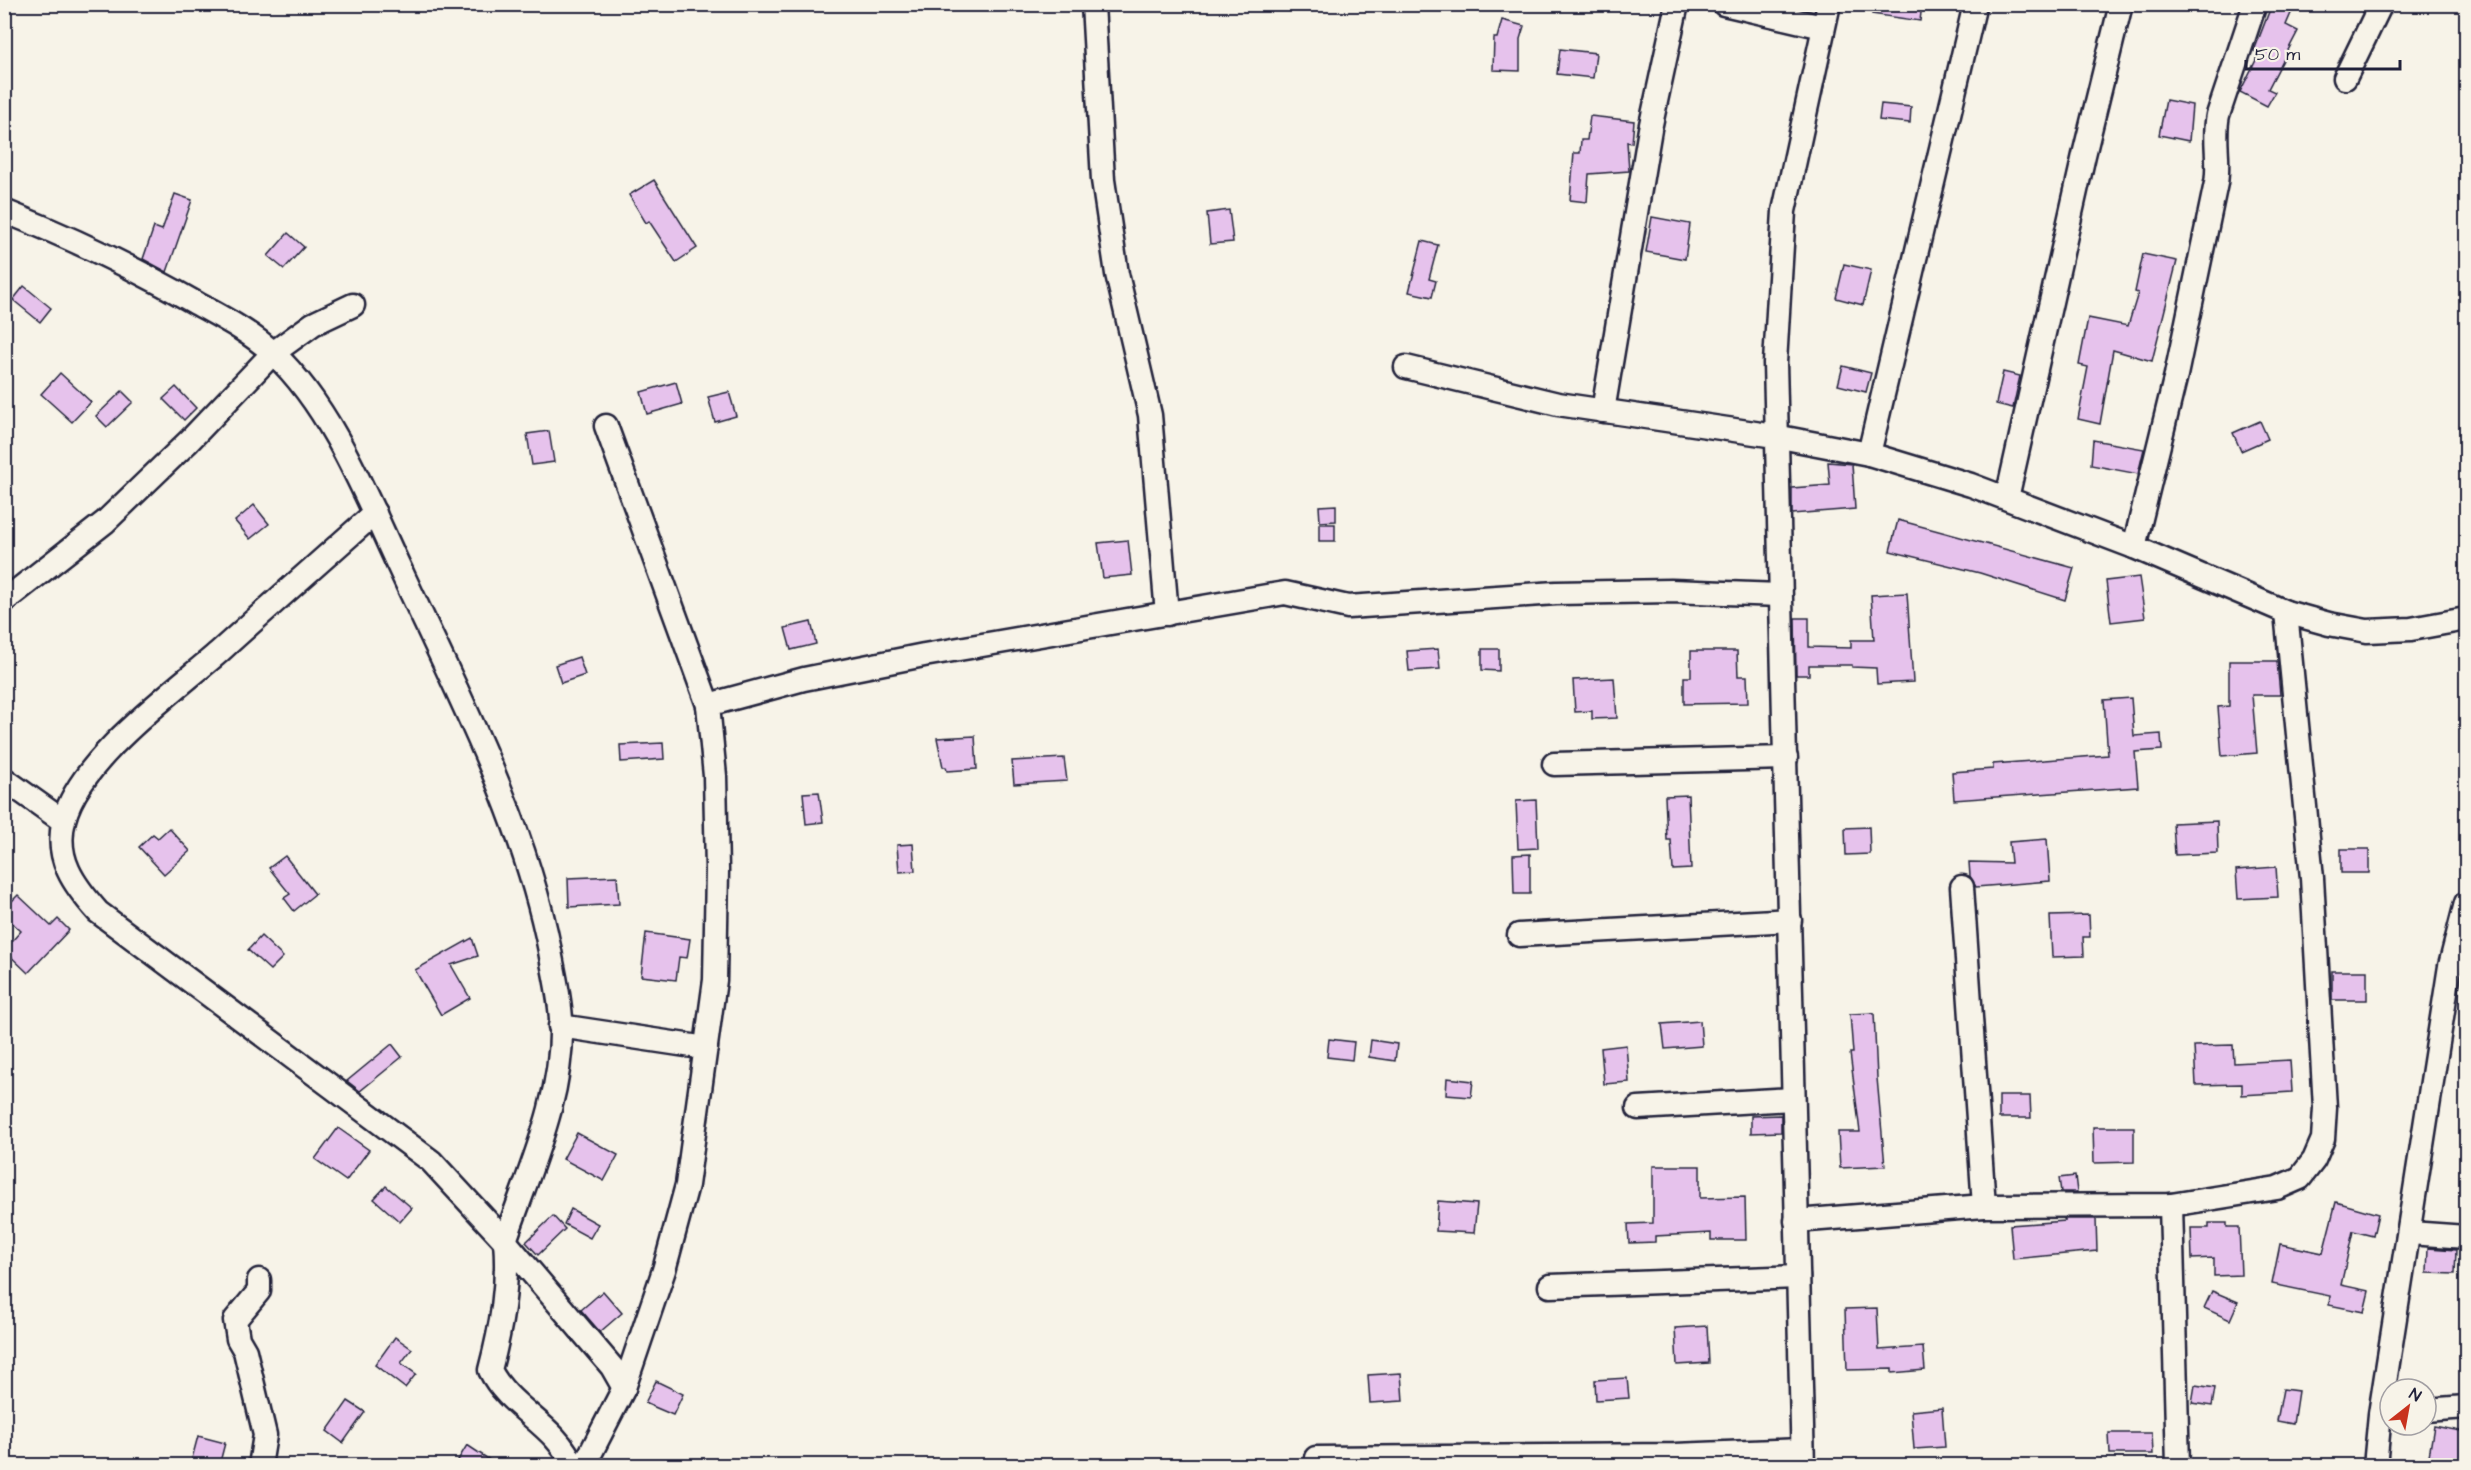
<svg xmlns="http://www.w3.org/2000/svg" width="2471" height="1470" font-family="'Architects Daughter',sans-serif">
  <style>
    .building { fill: #e6c2ec; stroke: #22223b; stroke-width: 1.5 }
    .lines { fill: none; stroke-linecap: round; stroke-linejoin: round }
    .street-casing { stroke: #22223b; stroke-width: 27 }
    .street { stroke: #f7f3e8; stroke-width: 22 }
  </style>
  <rect width="100%" height="100%" fill="#f7f3e8"/>
  <filter id="ink" filterUnits="userSpaceOnUse"><feTurbulence type="fractalNoise" baseFrequency=".0167" numOctaves="2"/><feDisplacementMap in="SourceGraphic" scale="12" xChannelSelector="R" yChannelSelector="G"/><feConvolveMatrix kernelMatrix="1 2 1 2 8 2 1 2 1" color-interpolation-filters="sRGB"/></filter>
  <g filter="url(#ink)">
    <!-- building -->
    <g class="building">
      <polygon points="1873,4 1922,4 1920,21 1872,14"/>
      <polygon points="2272,4 2292,11 2286,25 2298,31 2268,89 2275,92 2267,106 2240,92 2259,54 2254,51"/>
      <polygon points="1502,20 1524,26 1520,39 1520,71 1493,70 1494,38 1497,38"/>
      <polygon points="1560,49 1596,53 1593,78 1557,74"/>
      <polygon points="2166,100 2192,105 2189,141 2159,135"/>
      <polygon points="1881,104 1911,107 1910,123 1879,120"/>
      <polygon points="1590,116 1634,121 1632,143 1627,142 1629,171 1589,174 1587,202 1570,200 1574,153 1580,153 1581,140 1587,140"/>
      <polygon points="654,180 697,248 676,262 649,221 646,223 629,195"/>
      <polygon points="175,194 192,200 167,272 143,259 154,227 162,230"/>
      <polygon points="1229,210 1233,242 1210,244 1207,213"/>
      <polygon points="1652,217 1690,224 1685,259 1646,252"/>
      <polygon points="288,233 304,247 284,269 268,256"/>
      <polygon points="1422,241 1438,245 1429,279 1436,281 1432,297 1409,292"/>
      <polygon points="2143,254 2177,261 2152,361 2113,350 2100,424 2078,419 2088,367 2079,365 2088,318 2128,326 2138,293 2135,292"/>
      <polygon points="1844,264 1871,270 1863,305 1836,298"/>
      <polygon points="24,286 51,308 40,322 13,300"/>
      <polygon points="1843,366 1871,373 1866,392 1838,385"/>
      <polygon points="2003,372 2020,376 2013,408 1996,404"/>
      <polygon points="60,373 91,402 72,422 41,394"/>
      <polygon points="676,382 682,404 647,414 641,392"/>
      <polygon points="176,387 196,408 184,420 163,399"/>
      <polygon points="122,391 133,402 107,427 96,416"/>
      <polygon points="729,392 736,416 715,422 708,397"/>
      <polygon points="2260,421 2268,439 2241,451 2233,433"/>
      <polygon points="549,431 554,462 532,465 527,434"/>
      <polygon points="2093,440 2144,449 2138,474 2091,465"/>
      <polygon points="1828,462 1852,464 1855,509 1792,514 1792,488 1830,485"/>
      <polygon points="254,505 269,524 250,539 235,521"/>
      <polygon points="1336,505 1336,521 1320,522 1319,506"/>
      <polygon points="1898,520 2074,568 2065,600 1980,573 1890,551"/>
      <rect x="1319" y="524" width="16" height="17"/>
      <polygon points="1128,540 1132,575 1103,578 1098,543"/>
      <polygon points="2139,577 2145,618 2111,622 2106,581"/>
      <polygon points="1907,593 1913,682 1877,684 1876,668 1852,667 1852,665 1809,665 1809,675 1796,675 1795,618 1809,618 1809,647 1851,648 1851,640 1874,640 1871,595"/>
      <polygon points="811,622 816,644 791,650 785,628"/>
      <polygon points="1438,649 1440,669 1409,671 1407,651"/>
      <polygon points="1482,649 1499,649 1499,671 1482,670"/>
      <polygon points="1691,651 1737,651 1738,676 1747,676 1748,703 1684,704 1684,677 1691,677"/>
      <polygon points="579,657 585,675 561,683 555,665"/>
      <polygon points="2229,661 2277,661 2280,695 2252,695 2257,753 2222,756 2218,707 2229,706"/>
      <polygon points="1614,678 1617,718 1592,719 1592,711 1575,712 1573,680"/>
      <polygon points="2131,698 2134,736 2161,734 2162,750 2135,752 2138,787 1954,800 1952,772 1993,769 1993,764 2108,755 2104,700"/>
      <polygon points="975,736 977,769 947,771 946,767 943,767 937,738"/>
      <polygon points="663,743 664,759 621,762 620,745"/>
      <polygon points="1064,758 1067,781 1014,784 1012,761"/>
      <polygon points="819,792 823,822 806,824 803,793"/>
      <polygon points="1688,795 1691,869 1673,870 1671,840 1667,840 1665,796"/>
      <polygon points="1536,800 1538,848 1518,849 1516,801"/>
      <polygon points="2217,821 2218,853 2175,855 2173,823"/>
      <polygon points="1869,827 1870,854 1846,855 1845,828"/>
      <polygon points="169,828 190,851 164,874 139,847 153,834 158,838"/>
      <polygon points="2047,839 2050,881 1976,887 1970,876 1969,862 2011,863 2009,842"/>
      <polygon points="913,844 915,871 899,872 897,845"/>
      <rect x="2341" y="849" width="28" height="24"/>
      <polygon points="1530,854 1530,894 1514,894 1513,855"/>
      <polygon points="285,856 315,894 294,911 284,898 290,894 269,868"/>
      <polygon points="2276,867 2278,897 2238,899 2236,870"/>
      <polygon points="617,876 619,904 569,907 568,878"/>
      <polygon points="18,895 51,926 58,919 69,930 28,973 4,950 21,931 4,915 4,909"/>
      <polygon points="2089,915 2090,937 2083,937 2084,956 2052,957 2050,916"/>
      <polygon points="646,933 690,939 687,958 679,957 676,980 641,976"/>
      <polygon points="261,936 283,957 270,970 248,950"/>
      <polygon points="472,938 478,956 451,965 470,998 441,1015 415,970"/>
      <rect x="2332" y="971" width="35" height="29"/>
      <polygon points="1874,1013 1877,1078 1885,1166 1840,1168 1838,1132 1860,1132 1850,1053 1853,1053 1850,1014"/>
      <polygon points="1700,1021 1702,1046 1665,1049 1662,1024"/>
      <polygon points="1329,1039 1354,1042 1352,1060 1327,1057"/>
      <polygon points="1371,1040 1397,1044 1395,1061 1369,1057"/>
      <polygon points="392,1044 402,1057 360,1091 347,1081"/>
      <polygon points="1626,1045 1629,1082 1604,1084 1601,1048"/>
      <polygon points="2233,1045 2234,1063 2290,1060 2292,1092 2242,1095 2242,1084 2196,1085 2194,1046"/>
      <polygon points="1447,1078 1473,1081 1471,1097 1446,1095"/>
      <polygon points="1999,1096 2030,1096 2031,1118 1999,1118"/>
      <polygon points="1781,1115 1781,1132 1751,1133 1751,1116"/>
      <polygon points="2093,1127 2134,1127 2134,1162 2094,1163"/>
      <polygon points="338,1128 369,1150 346,1181 315,1159"/>
      <polygon points="577,1133 618,1155 604,1181 563,1159"/>
      <polygon points="1653,1166 1700,1166 1700,1198 1745,1197 1746,1240 1711,1240 1711,1233 1655,1236 1655,1242 1629,1243 1628,1224 1653,1223"/>
      <polygon points="2075,1176 2077,1192 2061,1192 2059,1178"/>
      <polygon points="386,1186 412,1208 400,1222 374,1199"/>
      <polygon points="1438,1201 1477,1204 1474,1233 1436,1231"/>
      <polygon points="2336,1202 2378,1214 2373,1236 2353,1231 2341,1285 2369,1291 2364,1312 2329,1305 2330,1296 2272,1284 2280,1244 2323,1253"/>
      <polygon points="571,1209 598,1224 590,1238 564,1224"/>
      <polygon points="553,1216 565,1229 538,1255 526,1242"/>
      <polygon points="2064,1219 2096,1219 2097,1251 2013,1259 2010,1225 2065,1221"/>
      <polygon points="2209,1223 2227,1223 2227,1227 2239,1227 2241,1275 2214,1276 2214,1258 2192,1259 2191,1228 2209,1228"/>
      <polygon points="2428,1248 2456,1250 2455,1274 2427,1273"/>
      <polygon points="603,1291 622,1313 600,1332 581,1310"/>
      <polygon points="2212,1291 2238,1302 2230,1320 2204,1308"/>
      <polygon points="1877,1308 1879,1350 1923,1347 1925,1370 1892,1373 1892,1369 1847,1370 1845,1309"/>
      <polygon points="1707,1326 1709,1363 1677,1365 1675,1328"/>
      <polygon points="395,1337 412,1349 401,1363 416,1374 405,1388 375,1365"/>
      <polygon points="1401,1373 1403,1401 1370,1403 1368,1375"/>
      <polygon points="1627,1378 1629,1398 1596,1400 1595,1380"/>
      <polygon points="656,1381 683,1394 673,1415 645,1403"/>
      <polygon points="2195,1385 2215,1388 2212,1406 2192,1403"/>
      <polygon points="2283,1389 2298,1391 2293,1424 2277,1421"/>
      <polygon points="348,1401 365,1412 343,1443 327,1431"/>
      <polygon points="1942,1408 1945,1447 1914,1449 1911,1411"/>
      <polygon points="2434,1426 2466,1432 2466,1463 2429,1456"/>
      <polygon points="2109,1433 2152,1433 2153,1454 2110,1454"/>
      <polygon points="198,1436 225,1443 219,1466 190,1466"/>
      <polygon points="467,1445 499,1466 467,1466 458,1460"/>
    </g>
    <g class="lines">
      <defs>
        <g id="street">
          <polyline points="1093,4 1103,180 1117,274 1150,415 1167,614"/>
          <polyline points="1724,4 1823,27"/>
          <polyline points="2345,78 2381,4"/>
          <path d="M 4,211 C 69,237 133,267 194,302 C 221,317 251,332 274,354 C 333,409 368,501 402,573 C 458,694 524,819 550,951 C 554,974 560,997 561,1020 C 564,1097 529,1170 505,1241 C 509,1285 501,1328 490,1370 C 509,1409 557,1425 573,1466"/>
          <polyline points="1406,367 1558,404 1775,436 1869,454 1971,485 2134,547 2286,612 2329,624 2367,631 2411,629 2466,619"/>
          <polyline points="1603,411 1650,129 1677,4"/>
          <polyline points="1869,454 1975,4"/>
          <polyline points="2007,498 2084,155 2121,4"/>
          <path d="M 375,513 C 323,559 271,605 219,652 C 172,693 79,760 64,820 C 54,858 74,885 98,912 L 431,1161 L 505,1241 L 612,1367 L 624,1388"/>
          <path d="M 2134,547 L 2176,375 L 2216,183 C 2220,160 2213,138 2218,115 L 2255,4"/>
          <polyline points="4,601 105,522 189,441 273,353 313,324 353,305"/>
          <polyline points="708,705 804,679 924,655 1285,593 1348,607 1556,593 1671,591 1780,595"/>
          <polyline points="1554,764 1786,758"/>
          <polyline points="4,779 63,821"/>
          <polyline points="1962,887 1984,1206"/>
          <polyline points="1519,935 1790,920"/>
          <polyline points="560,1026 706,1048"/>
          <polyline points="1638,1108 1793,1099"/>
          <polyline points="2171,1205 2178,1466"/>
          <polyline points="1796,1221 1984,1206 2171,1205 2277,1188 2300,1178 2314,1160 2323,1139 2325,1108 2312,878 2286,612"/>
          <polyline points="2410,1233 2466,1237"/>
          <polyline points="259,1280 259,1291 235,1320 238,1339 245,1351 265,1435 260,1466"/>
          <polyline points="1550,1286 1798,1277"/>
          <polyline points="2426,1410 2466,1407"/>
          <polyline points="1316,1458 1675,1455 1802,1450"/>
          <polyline points="584,1466 624,1388 664,1270 687,1185 715,980 717,870 715,776 708,705 606,426"/>
          <polyline points="1803,1466 1775,363 1784,211 1829,4"/>
          <polyline points="2375,1466 2380,1414 2450,966 2466,903"/>
        </g>
      </defs>
      <!-- street casing -->
      <use href="#street" class="street-casing"/>
      <!-- street -->
      <use href="#street" class="street"/>
    </g>
  </g>
  <!-- margin -->
  <rect width="2471" height="1470" fill="none" stroke="#f7f3e8" stroke-width="24"/>
  <rect x="12" y="12" width="2447" height="1446" fill="none" stroke="#22223b" stroke-width="2" filter="url(#ink)"/>
  <!-- north arrow -->
  <g transform="translate(2408 1407) rotate(31)"><circle r="28" fill="#f7f3e8" stroke="#a29fa3" stroke-width="1.5"/>
  <path d="M0-4.5L10 22L0 15L-10 22Z" fill="#c8321e"/>
  <text y="-9" font-size="16" font-weight="bold" text-anchor="middle" fill="#22223b">N</text>
  </g>
  <!-- scale -->
  <path d="M2246 60v9h154v-9" fill="none" stroke="#22223b" stroke-width="3"/>
  <text x="2255" y="60" font-size="18" fill="#22223b" stroke="#f7f3e8" stroke-width="4.5" paint-order="stroke">50 m</text>
</svg>
